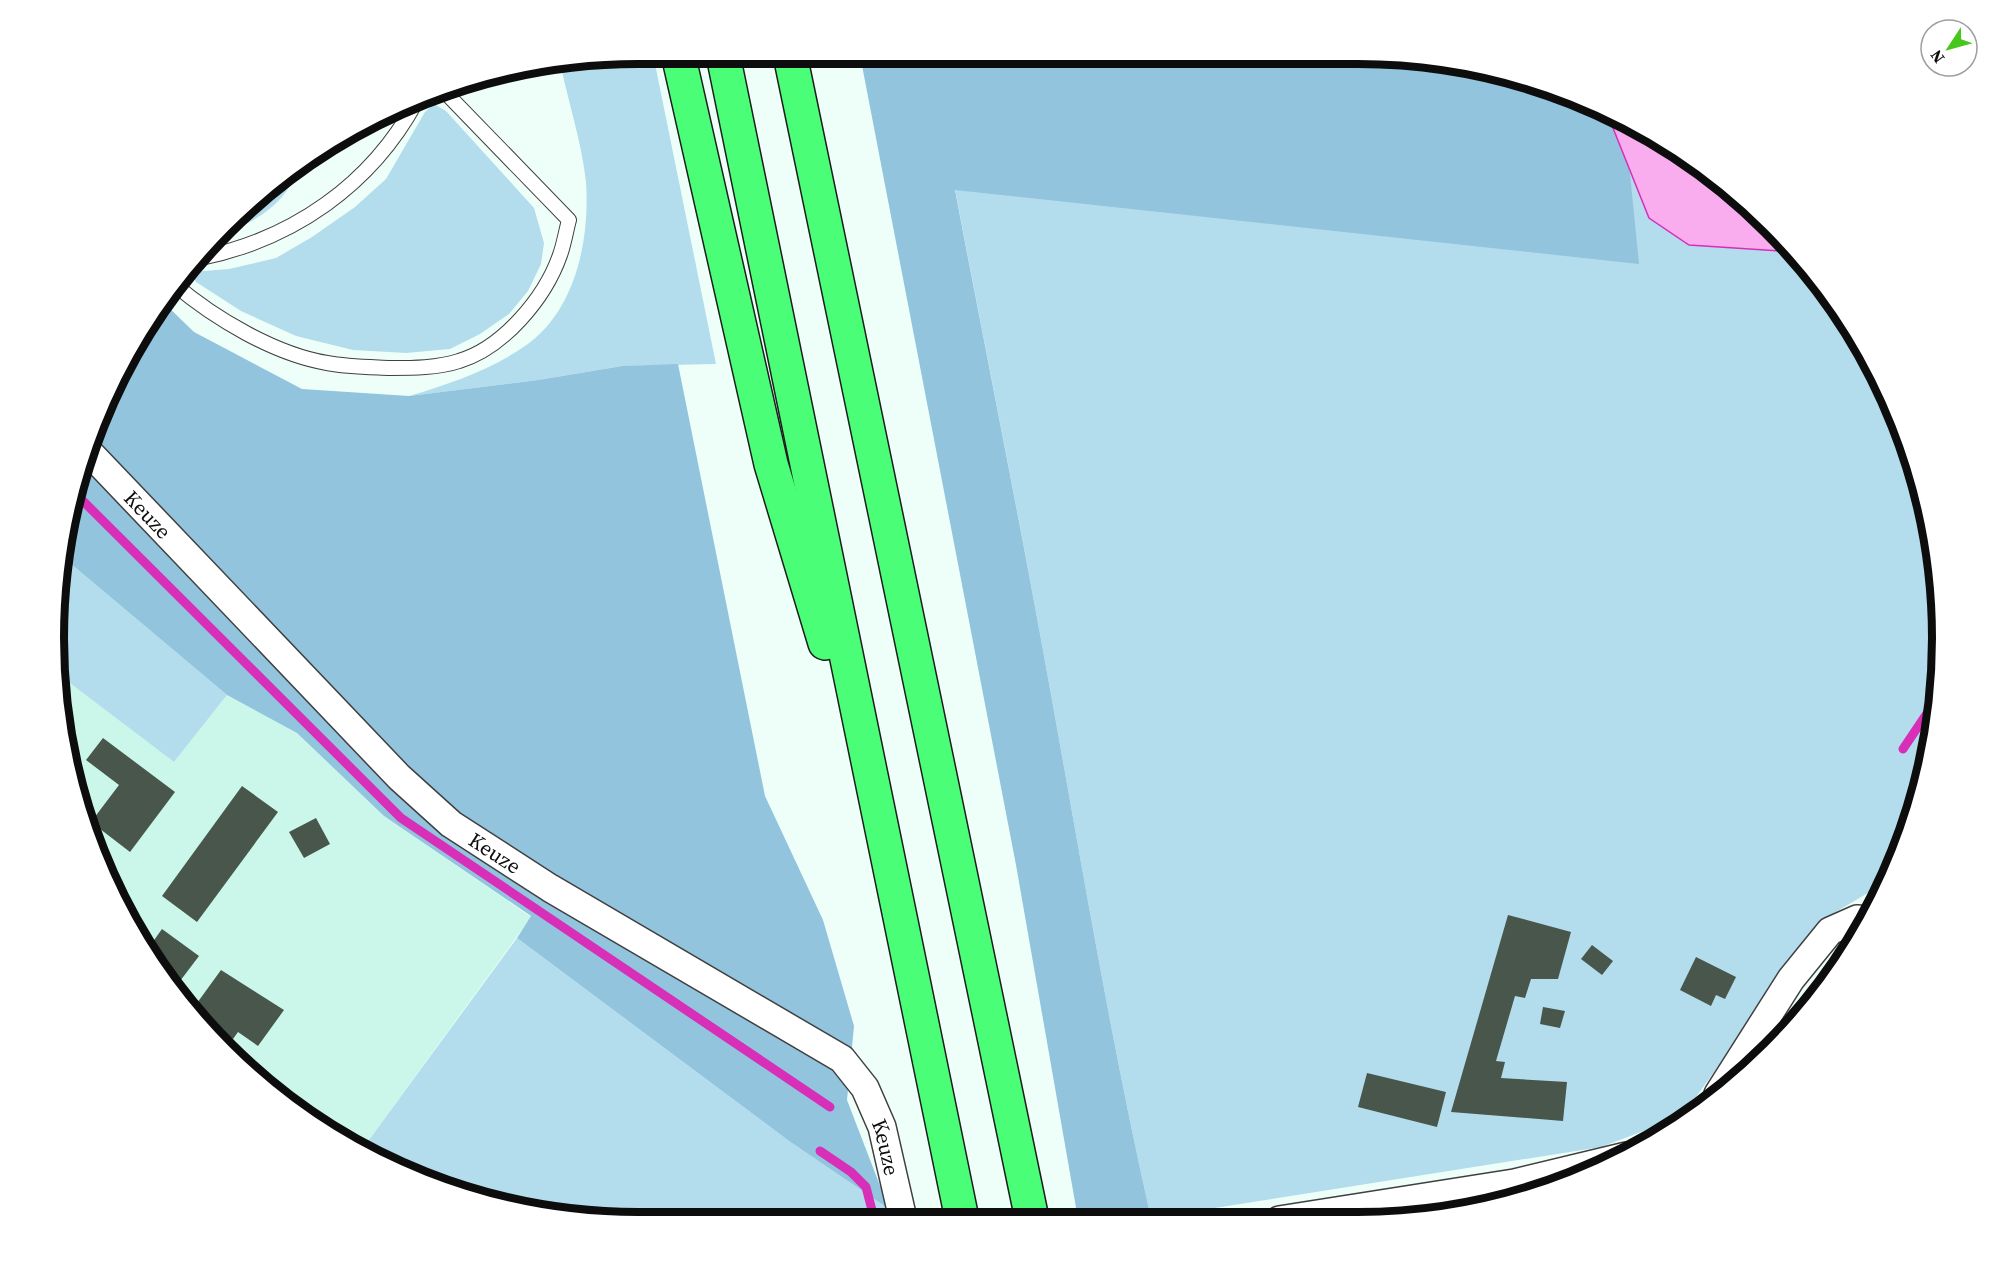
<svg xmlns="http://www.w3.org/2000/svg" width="1997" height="1276" font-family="'Source Serif 4',serif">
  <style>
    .farmland { fill: #cbf7ea }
    .green { fill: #b3ddec }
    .forest { fill: #92c4de }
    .water { fill: #faadee; stroke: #d72fb7; stroke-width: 1.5 }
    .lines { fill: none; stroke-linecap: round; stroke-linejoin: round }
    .stream { stroke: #d72fb7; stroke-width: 9 }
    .building { fill: #48564b }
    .lane-casing { stroke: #404040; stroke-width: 16 }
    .street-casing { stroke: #404040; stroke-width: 30 }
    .highway-casing { stroke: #1e1e1e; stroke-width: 36 }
    .lane { stroke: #fff; stroke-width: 14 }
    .street { stroke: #fff; stroke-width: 27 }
    .highway { stroke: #4bfe78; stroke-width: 33 }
    .labels { text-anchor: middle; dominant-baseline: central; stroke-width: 6; stroke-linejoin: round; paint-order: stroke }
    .street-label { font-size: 21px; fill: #0d0d0d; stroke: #fff }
    .rim { fill: none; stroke: #0d0d0d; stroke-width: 8 }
  </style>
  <rect width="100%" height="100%" fill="#edfff8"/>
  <!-- farmland -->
  <polygon class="farmland" points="58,674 174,762 227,695 297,733 384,816 531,917 363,1148 282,1101 199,1023 152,962 74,789 59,714"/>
  <!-- green -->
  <g class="green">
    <path d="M 638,54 L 653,54 L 716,364 L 622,366 L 538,380 L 409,396 C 449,384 491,370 525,346 C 576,311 590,239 586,182 C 582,144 569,104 561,67 Z"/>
    <polygon points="434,104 446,111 534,208 544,243 541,264 528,291 509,314 480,334 450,349 406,353 353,350 296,336 241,311 196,282 191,272 229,269 276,258 312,237 355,207 386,179 425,112"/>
    <path d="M 1625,123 L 1715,175 L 1798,253 L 1865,346 L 1912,451 L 1938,562 L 1942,677 L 1923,789 L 1888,881 L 1824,919 L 1696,1097 L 1657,1126 L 1601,1147 L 1151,1218 C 1107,1024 1076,829 1040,634 C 1013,485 983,337 955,189 L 1638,263 Z"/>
    <path d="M 297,168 C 289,200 259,220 230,231 Z"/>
    <polygon points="64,558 227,695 174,762 58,674 55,600"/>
    <polygon points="517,938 789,1141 889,1209 891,1218 562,1217 415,1178 363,1148"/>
  </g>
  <!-- forest -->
  <g class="forest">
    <path d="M 860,55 L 1435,59 L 1583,99 L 1625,123 L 1639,264 L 955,190 C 983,338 1013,486 1040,634 C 1076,829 1107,1024 1151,1218 L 1078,1219 L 1016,865 Z"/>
    <polygon points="162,301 194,332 302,389 409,396 538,380 622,366 678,364 765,796 823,920 854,1026 847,1100 889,1209 789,1141 517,938 531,916 384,816 297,733 227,695 64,558 85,450 132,346"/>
    <path d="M 1828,984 L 1822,994 L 1766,1054 C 1782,1027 1798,998 1828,984 Z"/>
    <path d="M 1534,1193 C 1484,1212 1417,1221 1363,1221 Z"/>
  </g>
  <!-- water -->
  <polygon class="water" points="1607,113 1715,175 1796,252 1689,245 1649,218"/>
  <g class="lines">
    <!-- stream -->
    <g class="stream">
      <polyline points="76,494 401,818 830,1107"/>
      <polyline points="1903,749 1938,697"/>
      <polyline points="1784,1034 1800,1009 1826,987"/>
      <polyline points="820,1151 851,1172 866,1187 874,1218"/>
    </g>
  </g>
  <!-- building -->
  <g class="building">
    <polygon points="103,738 175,792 130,852 91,822 119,785 86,760"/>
    <polygon points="242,786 278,812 197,922 162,896"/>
    <polygon points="316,818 330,844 304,858 289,832"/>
    <polygon points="1508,915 1571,932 1558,979 1531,979 1525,998 1515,996 1496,1061 1505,1062 1501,1078 1567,1082 1563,1121 1451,1112"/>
    <polygon points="162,929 199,956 174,989 152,962 147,950"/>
    <polygon points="1592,945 1613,961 1602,975 1581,959"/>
    <polygon points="1696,957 1736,977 1725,999 1716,995 1711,1006 1680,990"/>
    <polygon points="221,970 284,1010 258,1046 238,1032 233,1039 192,1010"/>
    <polygon points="1543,1007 1565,1011 1560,1028 1540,1024"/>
    <polygon points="1367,1073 1446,1092 1437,1127 1358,1107"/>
  </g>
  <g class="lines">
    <defs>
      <g id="lane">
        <path d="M 201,258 C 293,239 371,185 416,102"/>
        <path d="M 174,284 C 214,318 274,354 327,363 C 348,367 369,367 391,368 C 412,368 438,368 459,361 C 503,348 545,298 560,255 C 564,244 566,231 569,220 L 442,89"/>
      </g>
      <g id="street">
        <path id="s1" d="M 86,449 L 399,777 L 451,824 L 550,888 L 842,1059 L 865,1088 L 882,1127 L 903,1219"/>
        <polyline points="1718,1094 1791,979 1830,931 1857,919 1868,920"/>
        <polyline points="1279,1220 1514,1183 1626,1156"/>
      </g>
      <g id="highway">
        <polyline points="678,54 771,464 825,643"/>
        <polyline points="723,55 962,1219"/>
        <polyline points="790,55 1032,1219"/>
      </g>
    </defs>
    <!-- lane casing -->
    <use href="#lane" class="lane-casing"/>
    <!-- street casing -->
    <use href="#street" class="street-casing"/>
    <!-- highway casing -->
    <use href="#highway" class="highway-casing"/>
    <!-- lane -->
    <use href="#lane" class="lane"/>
    <!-- street -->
    <use href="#street" class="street"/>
    <!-- highway -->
    <use href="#highway" class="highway"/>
  </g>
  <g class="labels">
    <!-- street labels -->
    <g class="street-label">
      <text stroke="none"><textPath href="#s1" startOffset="90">Keuze</textPath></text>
      <text stroke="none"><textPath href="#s1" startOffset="576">Keuze</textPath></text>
      <text stroke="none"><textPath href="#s1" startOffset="1080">Keuze</textPath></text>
    </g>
  </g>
  <!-- crop -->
  <path d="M0 0H1997V1276H0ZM638 64H1358A574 574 0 0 1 1932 638V638A574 574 0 0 1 1358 1212H638A574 574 0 0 1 64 638V638A574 574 0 0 1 638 64Z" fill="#fff" fill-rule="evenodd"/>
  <path class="rim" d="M638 64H1358A574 574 0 0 1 1932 638V638A574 574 0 0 1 1358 1212H638A574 574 0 0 1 64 638V638A574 574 0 0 1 638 64Z"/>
  <!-- north arrow -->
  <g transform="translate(1949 48) rotate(234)"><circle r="28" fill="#ffffff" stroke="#9e9e9e" stroke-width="1.5"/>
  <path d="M0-4.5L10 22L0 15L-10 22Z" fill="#47c71b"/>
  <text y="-9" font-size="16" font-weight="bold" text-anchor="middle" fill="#0d0d0d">N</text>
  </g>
</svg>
